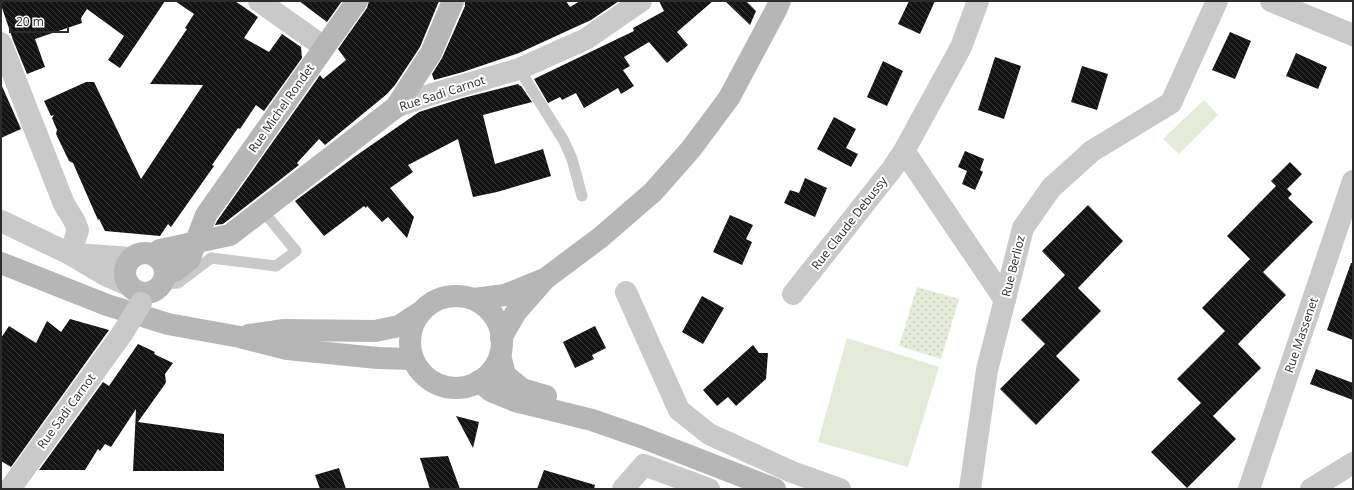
<svg xmlns="http://www.w3.org/2000/svg" width="1354" height="490" font-family="'Open Sans',sans-serif">
  <style>
    .park { fill: url(#park-dots) }
    .garden { fill: #e4ebd9 }
    .building { fill: url(#building-back-hatch) }
    .lines { fill: none; stroke-linecap: round; stroke-linejoin: round }
    .service { stroke: #c9c9c9; stroke-width: 11 }
    .minor { stroke: #c9c9c9; stroke-width: 22 }
    .tertiary { stroke: #c9c9c9; stroke-width: 22 }
    .secondary { stroke: #b6b6b6; stroke-width: 22 }
    .tertiary-bridge { stroke: #c9c9c9; stroke-width: 22 }
    .labels { text-anchor: middle; dominant-baseline: central; stroke-width: 4; stroke-linejoin: round; paint-order: stroke }
    .street-label { font-size: 12px; fill: #2c2c2c; stroke: #fff }
  </style>
  <defs>
    <pattern id="park-dots" width="8" height="8" patternUnits="userSpaceOnUse"><rect width="8" height="8" fill="#e4ebd9"/><path d="M2 2h.1M6 6h.1" fill="none" stroke="#c4caba" stroke-width="1.8" stroke-linecap="round"/></pattern>
    <pattern id="building-back-hatch" width="6" height="6" patternUnits="userSpaceOnUse"><rect width="6" height="6" fill="#131313"/><path d="M-1 5l2 2M0 0l6 6M5-1l2 2" fill="none" stroke="#363636"/></pattern>
  </defs>
  <rect width="100%" height="100%" fill="#fff"/>
  <!-- park -->
  <polygon class="park" points="917,287 959,299 941,359 899,346"/>
  <!-- garden -->
  <g class="garden">
    <polygon points="1204,100 1218,115 1179,154 1163,139"/>
    <polygon points="847,338 939,367 908,467 818,442"/>
  </g>
  <!-- building -->
  <g class="building">
    <polygon points="1,1 165,1 120,68 108,60 124,36 87,9 81,18 82,23 35,39 45,67 27,74 13,40 1,5"/>
    <polygon points="175,1 235,1 258,17 244,38 269,52 282,34 301,47 302,58 264,111 256,105 240,129 238,128 212,165 214,166 171,227 168,224 160,236 105,231 99,219 98,220 73,163 69,161 56,134 57,130 52,118 54,115 51,116 44,101 86,82 94,82 141,179 203,85 150,84 187,29 185,28 194,14"/>
    <polygon points="299,1 342,1 327,22"/>
    <polygon points="369,1 439,1 420,47 395,85 387,94 325,145 319,139 297,163 299,165 223,224 215,225 217,221 320,75 323,79 346,60 338,49 367,8"/>
    <polygon points="465,1 566,1 570,7 580,1 619,1 591,20 519,53 463,72 434,80 432,74 442,58 465,6"/>
    <polygon points="659,1 713,1 677,32 688,45 667,63 649,42 624,57 630,66 623,70 634,86 621,94 618,88 584,108 576,93 562,100 560,97 548,103 534,79 634,31 633,28 664,11"/>
    <polygon points="725,1 746,1 756,11 750,25"/>
    <polygon points="909,1 935,1 920,34 898,24"/>
    <polygon points="1230,32 1251,41 1235,79 1212,70"/>
    <polygon points="1296,53 1327,67 1318,89 1286,76"/>
    <polygon points="995,57 1021,66 1004,119 978,110"/>
    <polygon points="883,61 903,71 887,106 867,97"/>
    <polygon points="1082,66 1108,74 1097,110 1071,102"/>
    <polygon points="1,84 21,129 1,138"/>
    <polygon points="518,84 520,86 521,86 532,102 483,115 495,164 543,149 551,176 497,192 473,197 458,139 408,165 413,172 390,188 414,217 407,238 388,217 382,222 367,206 366,208 364,206 324,236 295,201 357,155 419,112 463,98"/>
    <polygon points="834,117 856,129 846,148 858,154 851,167 817,149"/>
    <polygon points="965,151 984,159 980,170 983,172 975,190 962,184 967,171 958,167"/>
    <polygon points="1290,162 1302,174 1287,189 1292,194 1288,198 1313,222 1263,272 1286,295 1238,344 1261,368 1213,416 1236,439 1187,488 1151,452 1201,403 1177,379 1225,331 1202,308 1250,259 1227,236 1276,186 1271,181"/>
    <polygon points="805,178 827,188 815,217 784,203 790,190 799,193"/>
    <polygon points="1088,205 1123,241 1078,288 1101,311 1056,356 1080,380 1036,425 1000,389 1045,344 1021,320 1065,275 1042,251"/>
    <polygon points="730,215 753,225 746,239 752,242 742,265 713,252"/>
    <polygon points="1351,263 1353,263 1353,340 1327,330"/>
    <polygon points="702,296 724,308 703,344 682,332"/>
    <polygon points="70,319 109,330 11,467 1,461 1,338 9,326 36,343 47,321 61,332"/>
    <polygon points="595,326 606,348 592,355 594,359 575,368 563,342"/>
    <polygon points="138,344 155,352 154,354 173,363 165,374 166,382 165,384 138,422 224,434 224,471 133,471 136,409 111,447 105,444 100,451 98,449 85,470 39,470 103,382 109,386"/>
    <polygon points="753,345 759,353 768,353 766,379 736,406 728,397 717,406 703,390"/>
    <polygon points="1316,369 1353,383 1353,400 1310,384"/>
    <polygon points="456,416 479,422 473,448"/>
    <polygon points="448,456 460,489 430,489 420,458"/>
    <polygon points="339,468 346,489 320,489 315,475"/>
    <polygon points="544,470 595,485 594,489 537,489"/>
  </g>
  <g class="lines">
    <!-- service -->
    <g class="service">
      <polyline points="519,69 564,141 572,159 582,196"/>
      <polyline points="162,284 178,283 211,258 276,266 296,251 263,211"/>
    </g>
    <!-- minor -->
    <g class="minor">
      <polyline points="259,1 324,47"/>
      <polyline points="1271,1 1353,35"/>
      <polyline points="1,43 64,204 75,222 78,230 70,254"/>
      <polyline points="904,151 1005,300"/>
      <polyline points="1,221 70,254 107,276 130,286"/>
      <polyline points="75,254 131,258"/>
      <polyline points="626,292 679,410 709,434 792,472 840,489"/>
      <polyline points="793,294 892,169 904,151 961,47 978,1"/>
      <polyline points="623,489 644,465 709,489"/>
      <polyline points="970,489 987,370 1023,228 1051,188 1092,151 1171,103 1217,1"/>
      <polyline points="1249,489 1353,181"/>
      <polyline points="1311,489 1353,463"/>
    </g>
    <!-- tertiary -->
    <g class="tertiary">
      <polyline points="396,107 429,95 519,69 586,39 641,1"/>
      <polyline points="10,489 122,334"/>
    </g>
    <!-- secondary -->
    <g class="secondary">
      <circle cx="145" cy="273" r="20"/>
      <polyline points="154,255 160,250 230,235 396,107 431,53 453,1"/>
      <polyline points="1,263 107,305 168,324 240,337 287,349 378,358 413,359"/>
      <polyline points="165,272 175,271 189,260 206,215 357,1"/>
      <circle cx="456" cy="342" r="46"/>
      <polyline points="474,299 505,295 542,280"/>
      <polyline points="249,335 284,330 375,331 399,326 419,313"/>
      <polyline points="501,338 516,312 545,279 601,237 653,192 691,149 729,98 776,10 780,1"/>
      <polyline points="500,355 505,375 522,389 546,396"/>
      <polyline points="479,381 491,391 515,401 592,420 641,437 775,489"/>
    </g>
    <!-- tertiary-bridge -->
    <polyline class="tertiary-bridge" points="122,334 141,303"/>
  </g>
  <g class="labels">
    <!-- street labels -->
    <g class="street-label">
      <text transform="translate(442 93) rotate(-18)">Rue Sadi Carnot</text>
      <text transform="translate(281 108) rotate(-55)">Rue Michel Rondet</text>
      <text transform="translate(849 223) rotate(-52)">Rue Claude Debussy</text>
      <text transform="translate(1013 266) rotate(-76)">Rue Berlioz</text>
      <text transform="translate(1301 335) rotate(-71)">Rue Massenet</text>
      <text transform="translate(66 411) rotate(-54)">Rue Sadi Carnot</text>
    </g>
  </g>
  <!-- border -->
  <rect width="1354" height="490" fill="none" stroke="#2c2c2c" stroke-width="4"/>
  <!-- scale -->
  <path d="M10 26v6h58v-6" fill="none" stroke="#2c2c2c" stroke-width="2"/>
  <text x="16" y="26" font-size="12" fill="#2c2c2c" stroke="#ffffff" stroke-width="3" paint-order="stroke">20 m</text>
</svg>
